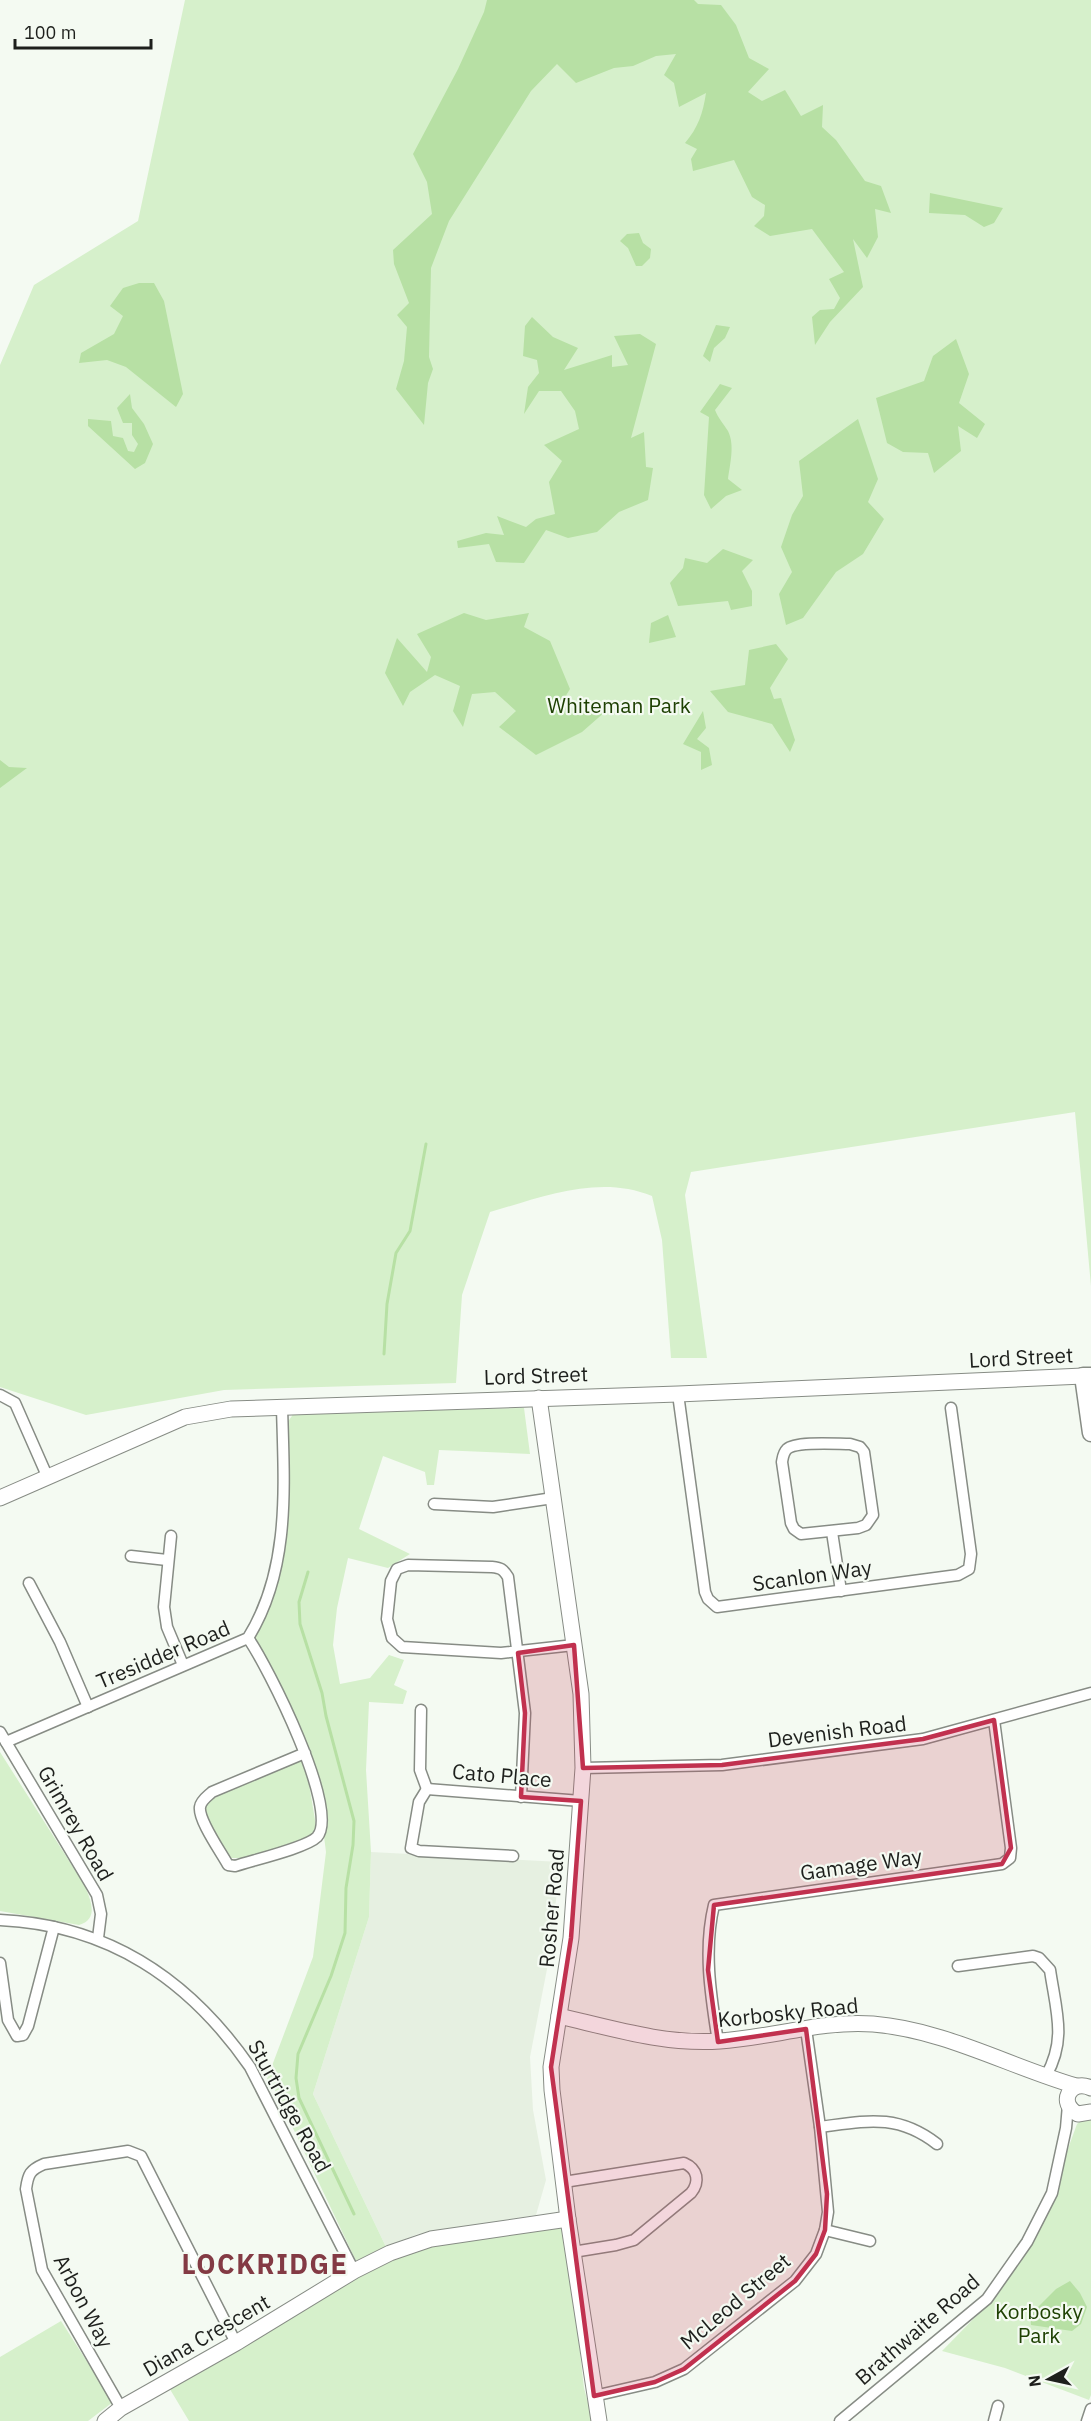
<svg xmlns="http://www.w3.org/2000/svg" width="1091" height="2421" font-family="'IBM Plex Sans',sans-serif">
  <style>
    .built { fill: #e6f0e1 }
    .green { fill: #d6f0cb }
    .water { fill: #b7e0a4 }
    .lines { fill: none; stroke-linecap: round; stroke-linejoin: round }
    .stream { stroke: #b7e0a4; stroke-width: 3 }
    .street-casing { stroke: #878c85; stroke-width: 13 }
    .secondary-casing { stroke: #878c85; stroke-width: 17 }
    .primary-casing { stroke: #878c85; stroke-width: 19 }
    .street { stroke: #fff; stroke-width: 10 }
    .secondary { stroke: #fff; stroke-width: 15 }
    .primary { stroke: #fff; stroke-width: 16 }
    .marked { fill: #c1314f; fill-opacity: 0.2; stroke: #c1314f; stroke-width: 4.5; stroke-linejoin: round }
    .labels { text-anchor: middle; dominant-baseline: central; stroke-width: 4.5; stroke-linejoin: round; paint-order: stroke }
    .park-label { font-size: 21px; fill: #1e4103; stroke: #f4faf2 }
    .street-label { font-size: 21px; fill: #1d1f1c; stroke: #f4faf2 }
    .district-label { font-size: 27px; font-weight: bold; letter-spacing: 1.5px; fill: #833a44; stroke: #f4faf2 }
  </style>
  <rect width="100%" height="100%" fill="#f4faf2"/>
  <!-- built -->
  <polygon class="built" points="371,1852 561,1862 547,1969 530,2057 533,2110 546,2180 536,2215 418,2234 386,2247 313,2094 369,1917"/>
  <!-- green -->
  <g class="green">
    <path d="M 185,0 L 1091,0 L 1091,1286 L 1075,1112 L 691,1172 L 685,1195 L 707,1358 L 671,1358 L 662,1240 L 652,1196 C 599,1174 542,1197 490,1212 L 462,1295 L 456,1383 L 224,1390 L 86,1415 L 0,1387 L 0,365 L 34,285 L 138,221 Z"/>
    <polygon points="524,1408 530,1454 439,1450 434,1485 427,1485 425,1472 383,1456 359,1529 410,1554 388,1568 348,1558 337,1608 333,1645 340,1684 370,1678 389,1655 404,1660 394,1685 407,1691 403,1704 369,1702 366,1770 371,1852 369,1917 313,2094 386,2247 356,2261 273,2086 267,2079 313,1957 326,1852 317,1782 253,1636 282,1561 289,1501 287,1423 294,1413"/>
    <path d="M 0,1752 L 85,1886 C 91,1901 99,1919 79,1925 L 0,1911 Z"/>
    <polygon points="301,1759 309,1784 316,1826 310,1839 252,1858 226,1858 204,1820 204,1805 221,1794"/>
    <polygon points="1091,2111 1091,2395 1089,2400 1005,2368 942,2351 990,2302 1039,2228 1077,2124"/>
    <polygon points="565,2219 584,2388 593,2421 189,2421 165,2381 390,2253"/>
    <polygon points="61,2321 113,2402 88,2421 0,2421 0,2357"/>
  </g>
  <!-- water -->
  <g class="water">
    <path d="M 487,0 L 694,0 L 698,4 L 721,5 L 736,25 L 749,58 L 769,69 L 748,92 L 762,101 L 785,90 L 801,116 L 823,105 L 822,127 L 836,140 L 865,181 L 881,186 L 891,213 L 875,209 L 878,237 L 867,258 L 853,239 L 863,287 L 830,322 L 815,345 L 812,317 L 820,310 L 834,309 L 840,298 L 829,279 L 844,272 L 812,229 L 770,236 L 754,226 L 764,216 L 765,205 L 752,197 L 734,160 L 693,171 L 691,159 L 697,149 L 685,143 C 698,128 703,113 706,93 L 679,107 L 674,83 L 664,75 L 676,54 L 656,56 L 633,66 L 614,68 L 576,83 L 557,64 L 531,91 L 449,221 L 431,268 L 429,357 L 433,369 L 428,383 L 424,425 L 396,389 L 404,361 L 407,327 L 397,315 L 409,303 L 394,264 L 393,250 L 432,214 L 427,182 L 413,154 L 458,69 L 484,12 Z"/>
    <polygon points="930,193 1003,208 994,223 984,227 965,215 929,213"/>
    <polygon points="639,233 643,243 651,249 650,258 642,266 636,266 628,248 620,241 627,234"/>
    <polygon points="139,283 154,283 164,301 183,394 176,407 126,367 107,360 79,363 81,353 114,334 123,316 110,306 123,288"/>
    <polygon points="532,317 553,337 578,348 564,370 612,355 612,367 628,365 614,336 640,334 656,344 631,438 644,432 646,467 653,468 648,500 619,512 597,532 568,538 546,530 524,563 496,562 489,544 458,548 457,541 486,533 504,535 497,516 526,527 536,519 555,514 549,482 562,461 544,445 579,429 575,411 561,391 539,391 524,414 528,387 539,373 537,360 523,356 525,326"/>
    <polygon points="716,325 730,327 725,338 714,348 710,362 703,356"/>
    <polygon points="956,339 969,374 959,403 985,424 977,438 958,426 961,451 934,473 928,453 903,452 887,443 876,398 924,381 933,356"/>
    <path d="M 720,384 L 732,388 L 715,410 C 718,418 723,423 728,431 C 735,445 730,464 728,479 L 742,490 L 726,496 L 711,509 L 704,495 L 709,417 L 700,412 Z"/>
    <polygon points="130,394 132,408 144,424 153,444 145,463 135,469 88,426 88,419 111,421 113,436 123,438 128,451 134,452 138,444 132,435 132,423 123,423 117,408"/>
    <polygon points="858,419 878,479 868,502 884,519 863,554 836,572 803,618 786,625 779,594 792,572 781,547 792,515 803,496 799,461"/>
    <polygon points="723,549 753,560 742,571 752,591 752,606 731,610 728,601 678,606 670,583 683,568 685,558 707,563"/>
    <polygon points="464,613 486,620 529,613 524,627 550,641 570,689 562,702 577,711 606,711 582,732 536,755 499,727 516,711 495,692 472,694 463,727 453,711 460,686 435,675 410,692 403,706 385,673 397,638 427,672 431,657 417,634"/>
    <polygon points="668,615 676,637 649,643 651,623"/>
    <polygon points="776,644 788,659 770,688 774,699 781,698 795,740 790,752 772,724 728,712 710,691 745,685 749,650"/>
    <polygon points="703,711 706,728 697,739 709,748 712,765 701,770 701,752 683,744"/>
    <polygon points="0,760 9,767 27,768 0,788"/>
    <polygon points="1070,2281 1080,2293 1087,2307 1081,2324 1072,2331 1031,2325 1030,2315 1056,2289"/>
  </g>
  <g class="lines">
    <!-- stream -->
    <g class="stream">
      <polyline points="384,1354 387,1304 396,1253 410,1231 426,1144"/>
      <polyline points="308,1572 299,1602 300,1624 322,1693 326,1716 354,1821 353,1845 346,1888 345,1933 331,1976 298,2054 296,2078 299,2098 354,2214"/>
    </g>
    <defs>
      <g id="street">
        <polyline points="678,1394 705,1592 708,1599 717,1607 958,1575 969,1569 971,1554 951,1408"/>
        <polyline points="0,1395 15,1403 48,1478"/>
        <path d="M 850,1444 L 860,1447 L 864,1452 L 873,1515 L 866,1525 L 858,1528 L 801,1534 L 794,1529 L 791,1523 L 782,1462 C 783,1457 783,1453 787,1449 C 796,1441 836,1444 850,1444 Z"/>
        <polyline points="434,1504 493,1507 553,1498"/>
        <polyline points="832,1532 841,1591"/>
        <polyline points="171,1536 164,1607 167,1627 183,1665"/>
        <polyline points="131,1556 167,1560"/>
        <polyline points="29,1583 60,1642 88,1707"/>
        <path d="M 248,1638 C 267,1665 341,1811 317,1837 C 306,1848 253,1860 235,1866 L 228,1865 C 221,1852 198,1820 200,1807 C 201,1800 208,1796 212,1792 L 305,1753"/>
        <polyline points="421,1710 420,1770 427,1789"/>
        <polyline points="0,1732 97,1895 101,1914 98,1938"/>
        <path d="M 6,1742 L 248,1638 C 291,1569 284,1485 282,1407"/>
        <polyline points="583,1768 722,1765 923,1739 1091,1693"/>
        <polyline points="427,1789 419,1802 411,1848 419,1851 513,1856"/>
        <polyline points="427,1789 581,1801"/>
        <path d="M 521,1797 L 525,1713 L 508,1577 C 503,1569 501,1568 492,1567 L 408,1565 L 397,1569 L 391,1581 L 387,1619 L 392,1638 L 402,1647 L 501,1653 L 574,1645"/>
        <path d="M 0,1920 C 109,1925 189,1979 250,2067 L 354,2271"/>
        <polyline points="0,1963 8,2020 17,2036 23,2035 28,2026 54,1927"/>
        <path d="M 958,1966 L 1033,1956 L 1039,1958 L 1050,1970 C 1056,2011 1067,2039 1046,2076"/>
        <path d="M 718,2042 C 711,1997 703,1950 714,1905 L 1002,1864 L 1010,1858 L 1011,1848 L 994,1720"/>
        <path d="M 820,2127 C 866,2121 897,2113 937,2144"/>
        <path d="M 564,2182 L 684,2163 C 698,2169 700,2182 691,2193 L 634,2240 L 616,2245 L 573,2252"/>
        <polyline points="825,2230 870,2241"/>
        <polyline points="594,2396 655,2382 684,2369 795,2281 816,2254 825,2230 828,2212 820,2127 806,2029"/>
        <path d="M 121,2408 L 42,2270 L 26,2189 C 28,2174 30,2170 44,2164 L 128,2151 L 141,2156 L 236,2343"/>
        <polyline points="840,2421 987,2299 1027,2242 1052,2193 1066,2128 1068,2105"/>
        <polyline points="994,2421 998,2406"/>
        <polyline points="1087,2421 1091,2409"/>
      </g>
      <g id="secondary">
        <polyline points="539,1398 581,1694 583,1768 571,1938 551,2067 552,2090 568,2219 599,2421"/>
        <polyline points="0,1498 185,1417 231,1409 678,1394 1083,1376"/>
        <path d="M 559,2016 C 611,2028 665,2045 720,2041 C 770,2038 822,2020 873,2024 C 945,2030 1008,2066 1076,2086"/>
        <path d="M 1091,2088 C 1070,2078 1057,2104 1078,2114 L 1091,2112"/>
        <polyline points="105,2421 121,2408 236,2343 354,2271 390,2253 431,2239 568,2219"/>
      </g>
      <polyline id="primary" points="1091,1376 1083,1376 1091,1433"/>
    </defs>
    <!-- street casing -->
    <use href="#street" class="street-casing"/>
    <!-- secondary casing -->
    <use href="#secondary" class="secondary-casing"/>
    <!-- primary casing -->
    <use href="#primary" class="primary-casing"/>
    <!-- street -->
    <use href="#street" class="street"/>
    <!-- secondary -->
    <use href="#secondary" class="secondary"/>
    <!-- primary -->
    <use href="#primary" class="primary"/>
  </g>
  <!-- marked area -->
  <path class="marked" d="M 574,1645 L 583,1768 L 722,1765 L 923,1739 L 994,1720 L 1011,1848 L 1002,1864 L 714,1905 L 708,1970 L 718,2042 L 806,2029 L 827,2194 L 825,2230 L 816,2254 L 795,2281 L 684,2369 L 655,2382 L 594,2396 L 551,2067 L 571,1938 L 581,1801 L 521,1797 L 525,1713 L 518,1653 Z"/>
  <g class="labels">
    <!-- park labels -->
    <g class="park-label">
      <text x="619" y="705">Whiteman Park</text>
      <text x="1039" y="2311">Korbosky<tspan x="1039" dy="24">Park</tspan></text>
    </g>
    <!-- street labels -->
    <g class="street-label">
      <text transform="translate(1021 1357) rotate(-3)">Lord Street</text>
      <text transform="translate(536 1375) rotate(-2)">Lord Street</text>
      <text transform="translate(812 1575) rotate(-8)">Scanlon Way</text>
      <text transform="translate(163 1654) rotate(-23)">Tresidder Road</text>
      <text transform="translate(837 1731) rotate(-7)">Devenish Road</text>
      <text transform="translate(502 1775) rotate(5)">Cato Place</text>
      <text transform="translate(76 1823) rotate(60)">Grimrey Road</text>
      <text transform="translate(861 1864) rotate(-8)">Gamage Way</text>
      <text transform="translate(551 1908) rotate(-85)">Rosher Road</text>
      <text transform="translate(788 2012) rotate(-6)">Korbosky Road</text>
      <text transform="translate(290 2106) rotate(61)">Sturtridge Road</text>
      <text transform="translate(84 2301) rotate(62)">Arbon Way</text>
      <text transform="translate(735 2301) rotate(-40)">McLeod Street</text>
      <text transform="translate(917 2329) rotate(-41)">Brathwaite Road</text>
      <text transform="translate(206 2335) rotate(-30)">Diana Crescent</text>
    </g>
    <!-- district labels -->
    <g class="district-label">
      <text x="265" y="2263">LOCKRIDGE</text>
    </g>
  </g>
  <!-- north arrow -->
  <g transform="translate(1049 2379) rotate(262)" stroke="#f4faf2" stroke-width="4.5" paint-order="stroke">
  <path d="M0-4.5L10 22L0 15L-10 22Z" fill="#1d1f1c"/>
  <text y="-9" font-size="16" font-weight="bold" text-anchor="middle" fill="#1d1f1c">N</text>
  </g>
  <!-- scale -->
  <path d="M15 39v9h136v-9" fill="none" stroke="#1d1f1c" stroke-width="3"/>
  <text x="24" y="39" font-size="18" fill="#1d1f1c" stroke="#f4faf2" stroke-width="4.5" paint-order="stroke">100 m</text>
</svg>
